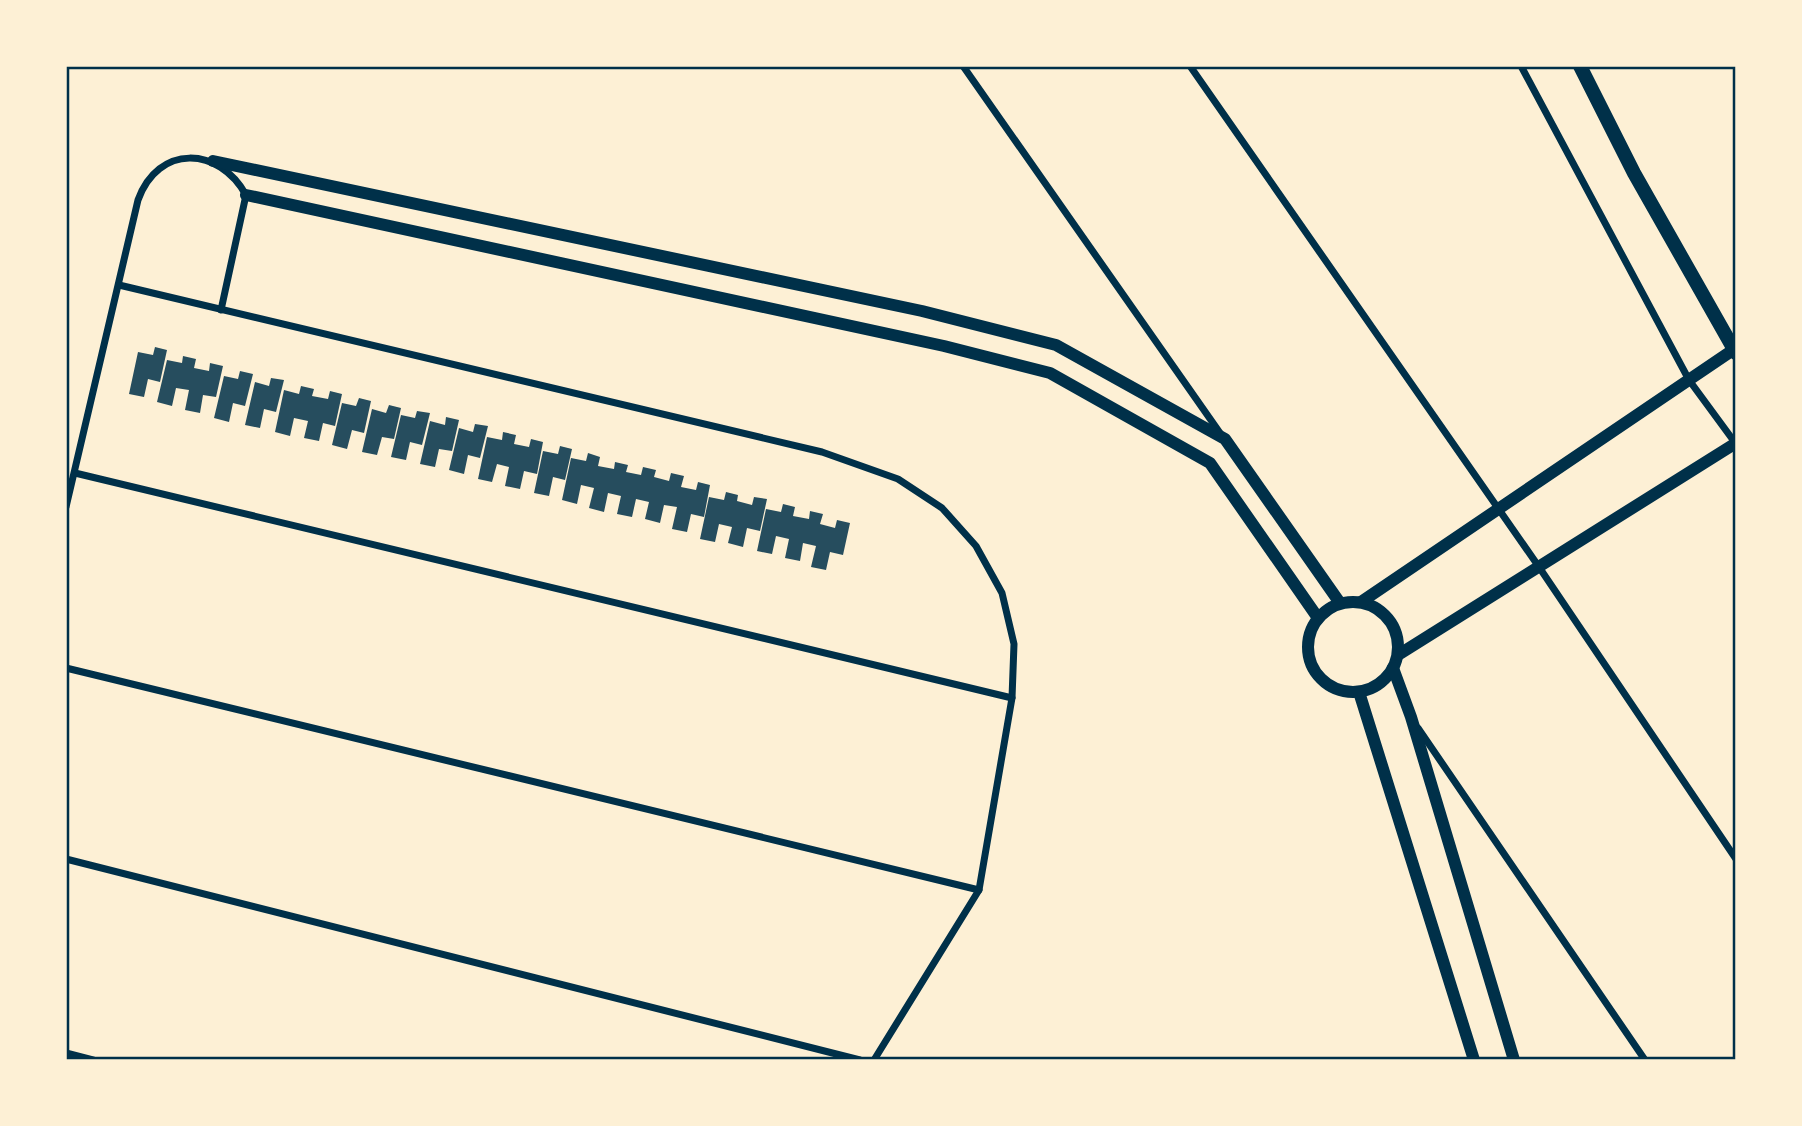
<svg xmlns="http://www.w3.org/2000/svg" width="1802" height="1126" font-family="'IBM Plex Serif',serif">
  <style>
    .building { fill: #264d5e }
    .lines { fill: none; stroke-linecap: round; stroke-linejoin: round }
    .minor { stroke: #003049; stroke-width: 7 }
    .tertiary { stroke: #003049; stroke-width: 12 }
    .secondary { stroke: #003049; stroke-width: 14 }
    .neatline { fill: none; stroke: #003049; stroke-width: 2.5 }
  </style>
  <rect width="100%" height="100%" fill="#fdf0d5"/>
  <!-- building -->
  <g class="building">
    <polygon points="155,347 167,350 160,382 148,379 144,397 129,394 138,352 153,355"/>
    <polygon points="183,356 196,359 194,368 209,371 210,363 223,366 216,397 203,395 200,413 185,410 189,390 176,388 172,406 157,402 167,360 182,363"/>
    <polygon points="240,371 253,374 245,406 233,403 229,422 214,418 224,376 238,379"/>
    <polygon points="271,378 284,380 276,412 264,409 260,428 245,425 255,382 269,386"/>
    <polygon points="301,386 314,389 312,396 328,399 330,391 342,394 335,426 323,423 319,441 304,438 308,421 294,418 290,436 275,432 284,390 299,394"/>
    <polygon points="359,398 371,401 364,433 352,430 347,449 332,445 342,403 356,406"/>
    <polygon points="389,405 401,408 394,439 382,437 377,455 362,452 372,409 386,413"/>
    <polygon points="417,411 430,413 422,445 410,442 406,460 391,457 401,415 415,418"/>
    <polygon points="446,417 459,420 452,451 439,449 435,467 420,464 430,421 445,425"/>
    <polygon points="475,424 488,426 480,458 468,455 464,474 449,470 459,428 473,432"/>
    <polygon points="503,432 516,435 514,444 529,447 531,439 543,442 537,474 524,471 520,489 505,486 509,467 497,464 492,482 478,479 487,437 502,440"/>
    <polygon points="560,446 572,449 565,480 553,477 549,496 534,493 543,451 558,454"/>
    <polygon points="588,453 600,457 598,466 614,469 615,462 628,465 626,472 641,475 643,467 656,470 654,477 669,481 671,473 684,476 681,487 696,490 698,482 710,485 704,517 691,514 687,532 672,529 677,507 664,505 660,523 645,519 649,502 636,499 632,517 617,514 621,496 608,493 604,512 589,508 594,488 581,485 577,504 562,500 571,458 586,461"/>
    <polygon points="726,492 738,495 737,501 752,505 754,497 767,499 760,531 747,528 743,547 728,543 732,527 719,524 715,542 700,539 709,497 724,500"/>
    <polygon points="783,504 795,507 793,516 809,519 810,511 823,514 820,524 835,528 837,520 850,523 843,555 830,552 826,570 811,567 816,546 803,543 800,561 785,558 789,539 776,536 772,554 757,551 766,509 781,512"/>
  </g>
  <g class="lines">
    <!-- minor -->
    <g class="minor">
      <polyline points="963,66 1220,433"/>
      <polyline points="1190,66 1539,567 1736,859"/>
      <polyline points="1521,66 1689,380 1736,444"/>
      <polyline points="119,285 822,452 898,479 942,508 976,546 1002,593 1014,644 1012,698 979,890 874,1060"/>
      <polyline points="75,473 1012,698"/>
      <path d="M 66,507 L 138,200 C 158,144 219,146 246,195 L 221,310"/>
      <polyline points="66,668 979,890"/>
      <polyline points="1418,728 1645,1060"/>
      <polyline points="66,859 860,1060"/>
      <polyline points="66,1053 93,1060"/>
    </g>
    <!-- tertiary -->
    <g class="tertiary">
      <polyline points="213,161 922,311 1056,345 1225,439 1340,603"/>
      <polyline points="246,195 944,346 1050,373 1210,463 1318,618"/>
      <circle cx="1353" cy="647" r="45"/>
      <polyline points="1361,602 1733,350"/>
      <polyline points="1398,655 1736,443"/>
      <polyline points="1393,668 1411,717 1514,1060"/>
      <polyline points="1359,692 1474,1060"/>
    </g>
    <!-- secondary -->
    <polyline class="secondary" points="1580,66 1634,173 1736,353"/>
  </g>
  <!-- border -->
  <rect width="1802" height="1126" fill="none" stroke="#fdf0d5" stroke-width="136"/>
  <rect x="68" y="68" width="1666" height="990" class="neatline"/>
</svg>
